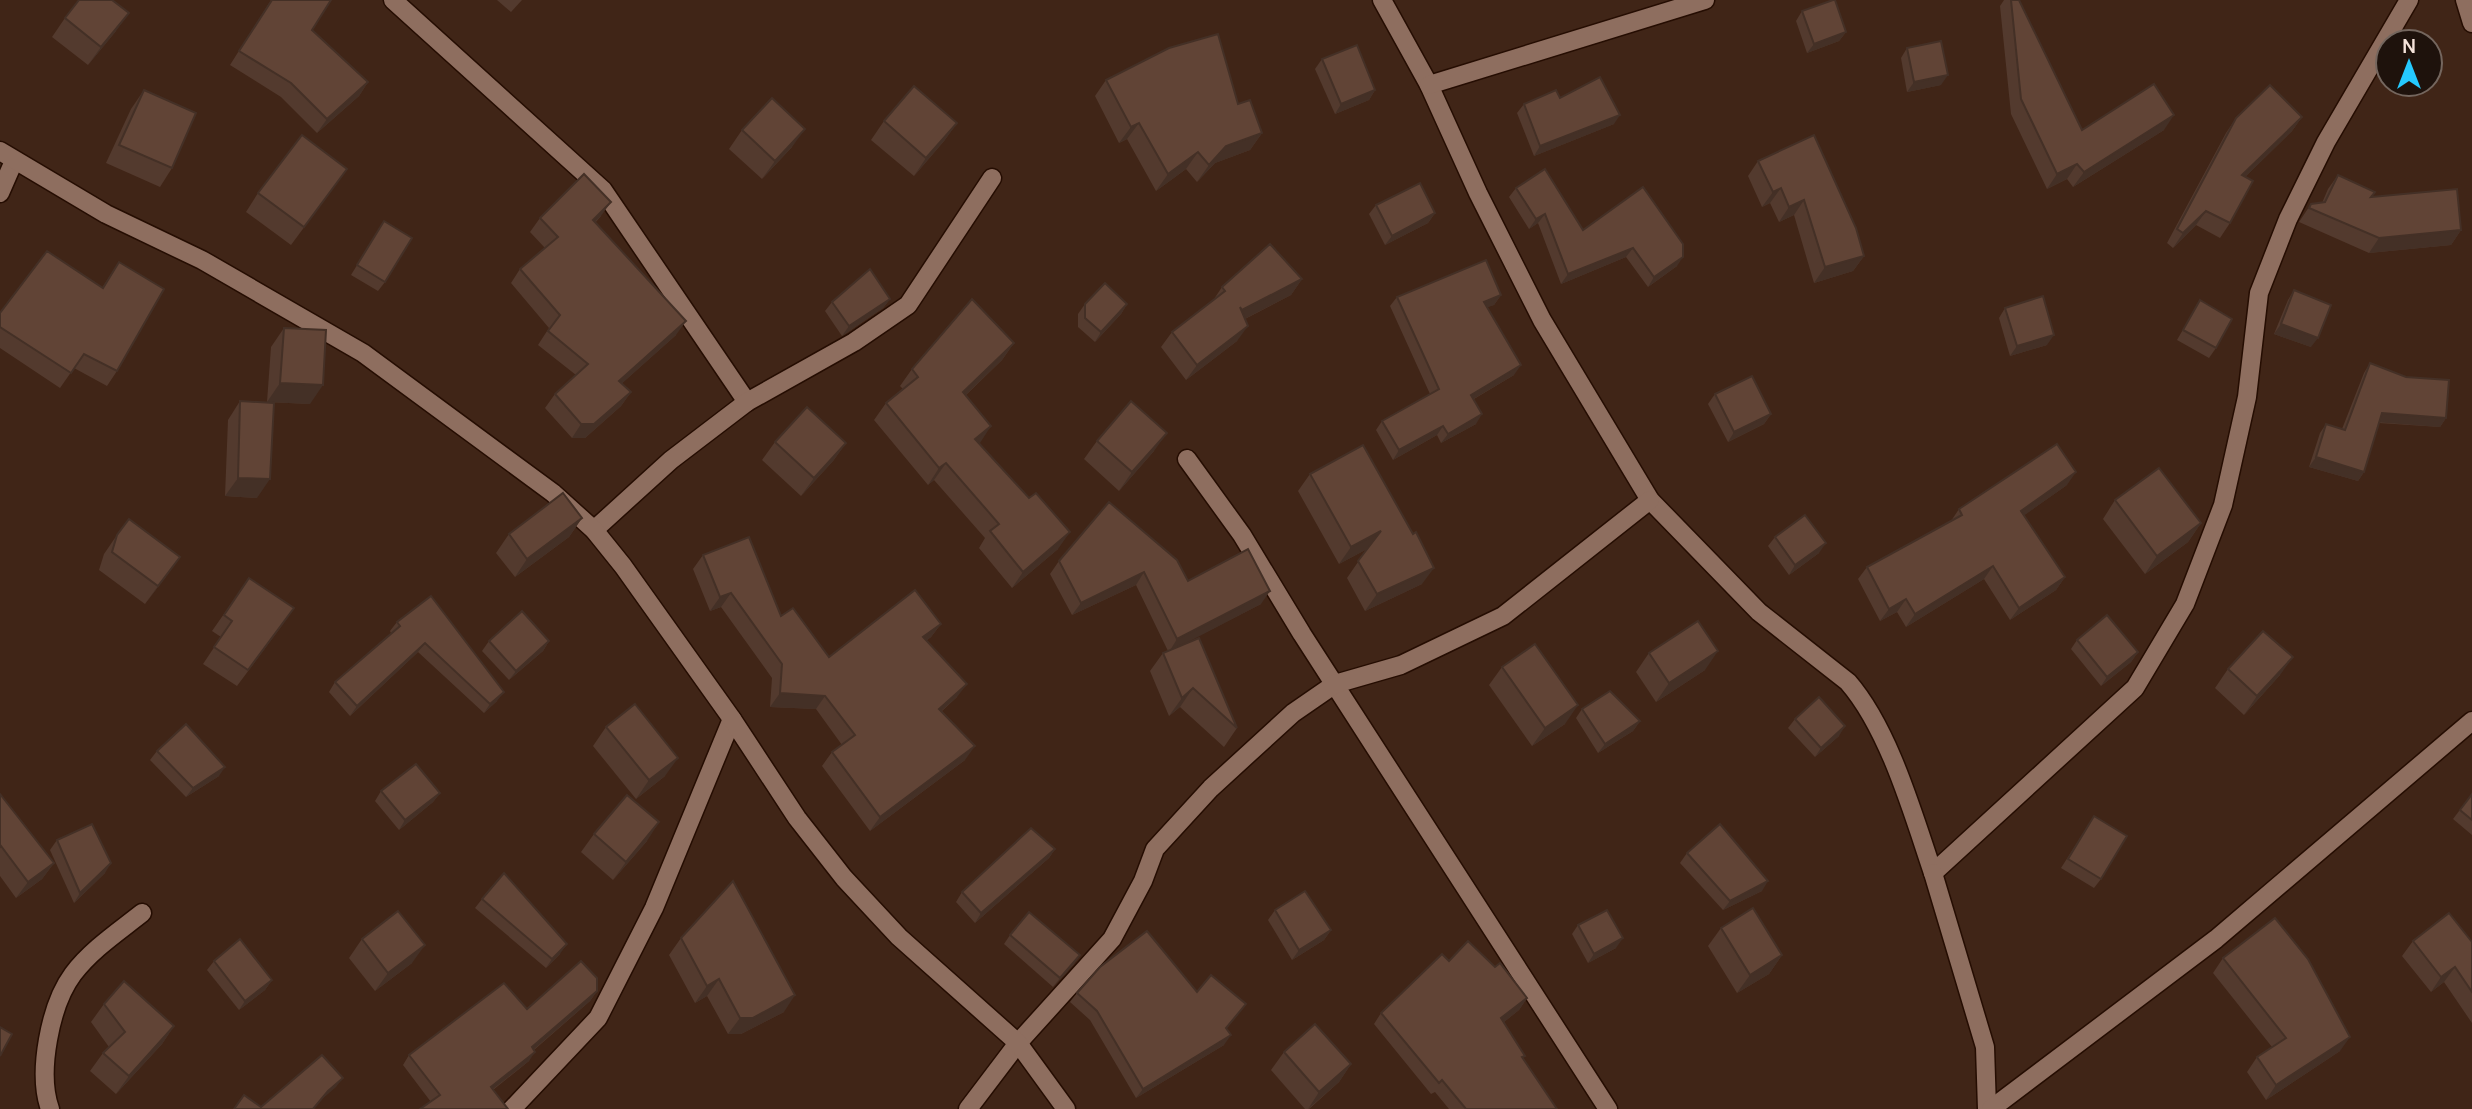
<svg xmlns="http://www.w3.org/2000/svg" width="2472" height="1109" font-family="Manrope,sans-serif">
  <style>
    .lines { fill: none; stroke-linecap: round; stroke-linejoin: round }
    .minor-casing { stroke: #250d02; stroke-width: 21 }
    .tertiary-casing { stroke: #250d02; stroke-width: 21 }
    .minor { stroke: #8e6e5f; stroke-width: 18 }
    .tertiary { stroke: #8e6e5f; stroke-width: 18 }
    .wall { fill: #533a2e }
    .shaded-wall { fill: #443026 }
    .building { fill: #614436; stroke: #443026; stroke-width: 2 }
  </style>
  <rect width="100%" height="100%" fill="#402517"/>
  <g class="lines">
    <defs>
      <g id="minor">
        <polyline points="393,0 603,190 747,402"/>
        <path d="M 1382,0 L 1429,85 L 1478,193 L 1542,320 L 1650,500 L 1759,612 L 1848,682 C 1889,729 1913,814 1933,873 L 2135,688 L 2185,604 L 2223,505 L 2247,397 L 2259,293 L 2288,219 L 2326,142 L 2409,0"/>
        <polyline points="2465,0 2472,23"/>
        <polyline points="1429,85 1705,0"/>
        <polyline points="0,193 14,161"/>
        <polyline points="1187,459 1242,535 1302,634 1608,1109"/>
        <polyline points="594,530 671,460 747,402 854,342 908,305 992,178"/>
        <polyline points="1933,873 1985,1047 1987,1109"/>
        <path d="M 50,1109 C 37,1073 50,1005 73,974 C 91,950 118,932 142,913"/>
        <polyline points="512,1109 598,1018 654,908 732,719"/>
        <polyline points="968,1109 1018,1043 1112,939 1143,881 1155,849 1211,788 1293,713 1335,684 1401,665 1503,616 1650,500"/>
        <polyline points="1991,1109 2216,939 2472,721"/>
      </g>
      <polyline id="tertiary" points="0,151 106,214 202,260 363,353 553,493 594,530 623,566 732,719 797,818 844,878 899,937 1018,1043 1066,1109"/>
    </defs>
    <!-- minor casing -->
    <use href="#minor" class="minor-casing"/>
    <!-- tertiary casing -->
    <use href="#tertiary" class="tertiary-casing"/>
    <!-- minor -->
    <use href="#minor" class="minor"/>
    <!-- tertiary -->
    <use href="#tertiary" class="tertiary"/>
  </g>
  <!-- wall -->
  <g class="wall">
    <polygon points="271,0 331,0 312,30 368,82 359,96 317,133 281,97 230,65"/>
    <polygon points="497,0 522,0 511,12"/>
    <polygon points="2004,0 2011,0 2082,130 2164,130 2073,187 2067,179 2047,189 2011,114 2000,6"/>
    <polygon points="1802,11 1846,32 1839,41 1807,53 1796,21"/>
    <polygon points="65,18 116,31 88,65 52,37"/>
    <polygon points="1907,48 1941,85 1907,92 1901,58"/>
    <polygon points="1322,59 1375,90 1369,100 1335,114 1315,69"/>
    <polygon points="1106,80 1238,104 1262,133 1250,150 1215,163 1197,182 1186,169 1156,191 1127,139 1119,143 1095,96"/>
    <polygon points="144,90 172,168 160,187 106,163 131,109"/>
    <polygon points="1560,98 1614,124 1534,156 1517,113 1524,104"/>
    <polygon points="2302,117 2292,131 2245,177 2230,223 2220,238 2196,225 2173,248 2167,243 2226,133 2236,118"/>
    <polygon points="884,121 957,123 944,141 914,176 871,140"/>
    <polygon points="742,130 792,147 762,179 729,149"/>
    <polygon points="1814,135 1864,256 1853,271 1814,283 1794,215 1779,222 1770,203 1762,207 1748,176 1758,161"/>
    <polygon points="2338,175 2372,197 2461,230 2451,245 2369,253 2299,222 2311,204 2322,203 2328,189"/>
    <polygon points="334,187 291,245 246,212 258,193"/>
    <polygon points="1643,187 1677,266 1648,287 1626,257 1561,284 1538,223 1529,229 1509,197 1516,188 1583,230"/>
    <polygon points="1376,205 1435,213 1428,223 1385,245 1369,214"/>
    <polygon points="601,216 595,223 676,335 621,384 631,392 621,406 585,438 572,438 545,408 555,394 576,375 538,345 549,328 511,283 520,269 545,248 530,232 540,218"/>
    <polygon points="384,221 385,282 378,291 351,275"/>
    <polygon points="119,262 117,371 107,386 74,368 60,388 0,348 0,313 102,288"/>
    <polygon points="1302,279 1291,295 1245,319 1237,341 1186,380 1161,347 1172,332 1212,302 1222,287"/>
    <polygon points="2294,290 2311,347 2274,334 2288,300"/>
    <polygon points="1501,295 1494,305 1487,307 1514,375 1474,399 1476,424 1441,443 1437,435 1393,460 1376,430 1382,421 1430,394 1390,306 1397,297"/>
    <polygon points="890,299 883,308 842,336 825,311 832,302"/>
    <polygon points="2200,300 2216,348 2209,358 2177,340"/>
    <polygon points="1085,304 1127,304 1121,314 1095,342 1078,327 1078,314"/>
    <polygon points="2005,308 2047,345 2010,356 1999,318"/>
    <polygon points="284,328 310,404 267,402 271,347"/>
    <polygon points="1014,343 1002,360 966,395 979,444 1058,549 1012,588 979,548 985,538 934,480 928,485 874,420 886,403 903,389 900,386 912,369"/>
    <polygon points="2370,363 2446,418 2440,427 2379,423 2364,472 2358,481 2309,467 2320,433 2326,424 2342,429 2364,373"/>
    <polygon points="1715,394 1771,414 1764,424 1728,442 1708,404"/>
    <polygon points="240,401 257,498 225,496 228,420"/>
    <polygon points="1097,441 1154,451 1119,491 1084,459"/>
    <polygon points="775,442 846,443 833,461 801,496 762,460"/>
    <polygon points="1310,474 1422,584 1365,611 1347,578 1367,549 1339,564 1298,491"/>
    <polygon points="2067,485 2024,515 2065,577 2056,590 2010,620 1984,579 1906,627 1897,612 1880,621 1858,579 1867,567 1951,521 1959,509"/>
    <polygon points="2115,500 2201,523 2188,542 2145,574 2103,519"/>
    <polygon points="1109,502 1188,581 1261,604 1181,645 1237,728 1224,747 1180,707 1169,716 1150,671 1163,653 1168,651 1136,585 1072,615 1050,574 1059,561"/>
    <polygon points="582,518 569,537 515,577 496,553 509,534"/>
    <polygon points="117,535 167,575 145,604 99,570 104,554"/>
    <polygon points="1775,537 1819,553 1789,575 1768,546"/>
    <polygon points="703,555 781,616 829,657 941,624 931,637 926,641 957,697 942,711 965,760 870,831 822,766 832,752 842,745 816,709 770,707 772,678 721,607 710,611 693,569"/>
    <polygon points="249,578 283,624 237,686 203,664 221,637 212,631"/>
    <polygon points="431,596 497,701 484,713 418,652 350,716 329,692 335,682 391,633 390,631 397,622"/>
    <polygon points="2077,640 2138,652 2131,662 2101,686 2071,649"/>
    <polygon points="489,641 549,641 543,651 509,680 482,651"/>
    <polygon points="1649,653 1705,670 1656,702 1636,672"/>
    <polygon points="1502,667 1565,724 1532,746 1489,685"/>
    <polygon points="2228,669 2280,675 2244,715 2215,688"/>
    <polygon points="1582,709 1640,721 1633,731 1598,753 1576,718"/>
    <polygon points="1795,719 1839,736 1815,757 1788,728"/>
    <polygon points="606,727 665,776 636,799 593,746"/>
    <polygon points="157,751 219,776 186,797 150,760"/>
    <polygon points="381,791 440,793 433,802 399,830 375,801"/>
    <polygon points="0,794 54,863 42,879 16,898 0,876"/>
    <polygon points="2472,794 2472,835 2453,819"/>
    <polygon points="2094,816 2101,879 2094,888 2061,868"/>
    <polygon points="594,834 647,841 613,880 581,852"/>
    <polygon points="57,840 105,873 74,903 50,850"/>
    <polygon points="1055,849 1049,858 975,923 956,902 962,892"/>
    <polygon points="1687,853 1762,891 1723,910 1680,863"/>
    <polygon points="482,899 560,954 546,968 475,908"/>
    <polygon points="1275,910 1331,930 1324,940 1292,960 1268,920"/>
    <polygon points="1578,925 1616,948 1588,963 1572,934"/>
    <polygon points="1721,928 1782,955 1769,974 1737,993 1708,946"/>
    <polygon points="1010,935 1074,964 1053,987 1004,944"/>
    <polygon points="681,938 784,1012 741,1034 728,1034 707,996 695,1003 669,955"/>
    <polygon points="362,939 412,963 375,991 349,958"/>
    <polygon points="2413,941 2472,942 2472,1023 2444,982 2431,992 2402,956"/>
    <polygon points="2223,958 2340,1051 2266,1100 2247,1072 2257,1057 2272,1047 2213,973"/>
    <polygon points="214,961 272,980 265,990 239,1010 207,970"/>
    <polygon points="1449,961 1527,998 1519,1010 1504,1022 1523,1058 1557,1109 1449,1109 1435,1092 1431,1094 1374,1024 1381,1013"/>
    <polygon points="597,991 590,1001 534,1050 529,1061 493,1090 431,1102 403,1065 409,1055 527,1009"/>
    <polygon points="1197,992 1239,1013 1226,1029 1224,1045 1136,1098 1090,1020 1070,1002 1077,993"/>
    <polygon points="104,1004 174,1026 162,1044 116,1094 90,1071 103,1053 109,1047 91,1022"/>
    <polygon points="1284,1052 1351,1064 1339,1082 1309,1109 1305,1109 1271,1070"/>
  </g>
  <!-- shaded-wall -->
  <g class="shaded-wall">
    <polygon points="129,13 116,31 88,65 101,47"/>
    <polygon points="1846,32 1839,41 1807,53 1814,44"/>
    <polygon points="1948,75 1941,85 1907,92 1914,82"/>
    <polygon points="368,82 359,96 317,133 327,119"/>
    <polygon points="1375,90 1369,100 1335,114 1341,104"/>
    <polygon points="1620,115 1614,124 1534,156 1540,146"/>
    <polygon points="2174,115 2164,130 2073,187 2084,172"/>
    <polygon points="2302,117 2292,131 2232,190 2242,175"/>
    <polygon points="957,123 944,141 914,176 926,158"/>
    <polygon points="1139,123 1127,139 1119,143 1131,127"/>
    <polygon points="805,129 792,147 762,179 775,161"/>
    <polygon points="1262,133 1250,150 1215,163 1197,182 1209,165 1226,146"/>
    <polygon points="1198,152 1186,169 1156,191 1168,174"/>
    <polygon points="2077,164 2067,179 2047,189 2057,174"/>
    <polygon points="1781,188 1770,203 1762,207 1773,192"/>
    <polygon points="1804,200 1794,215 1779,222 1789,207"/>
    <polygon points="611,202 601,216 583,234 593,220"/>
    <polygon points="2206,211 2196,225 2173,248 2183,233"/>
    <polygon points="1435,213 1428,223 1385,245 1392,236"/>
    <polygon points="1545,214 1538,223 1529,229 1536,219"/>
    <polygon points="2461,230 2451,245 2369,253 2379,238"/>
    <polygon points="1633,248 1626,257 1561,284 1568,274"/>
    <polygon points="1864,256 1853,271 1814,283 1825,267"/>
    <polygon points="1683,257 1677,266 1648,287 1654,277"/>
    <polygon points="1302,279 1291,295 1231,326 1242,310"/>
    <polygon points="1501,295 1494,305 1477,311 1484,302"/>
    <polygon points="890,299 883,308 842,336 849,326"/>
    <polygon points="1127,304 1121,314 1095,342 1101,332"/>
    <polygon points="686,321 676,335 609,395 619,381"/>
    <polygon points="2281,324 2318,338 2311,347 2274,334"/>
    <polygon points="1248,326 1237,341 1186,380 1197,365"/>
    <polygon points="2054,335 2047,345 2010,356 2017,346"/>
    <polygon points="1014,343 1002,360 951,409 963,392"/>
    <polygon points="1521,365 1514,375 1465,404 1471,395"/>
    <polygon points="280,383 323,385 310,404 267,402"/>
    <polygon points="631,392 621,406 585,438 572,438 581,424"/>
    <polygon points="2382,413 2446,418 2440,427 2375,422"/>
    <polygon points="1482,414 1476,424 1441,443 1448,434"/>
    <polygon points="1771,414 1764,424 1728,442 1734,432"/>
    <polygon points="991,426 980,443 963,456 975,439"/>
    <polygon points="1443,426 1437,435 1393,460 1399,450"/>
    <polygon points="1167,433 1154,451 1119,491 1132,472"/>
    <polygon points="846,443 833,461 801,496 814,478"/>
    <polygon points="2316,457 2364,472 2358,481 2309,467"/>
    <polygon points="946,463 934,480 928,485 939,468"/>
    <polygon points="2076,472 2067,485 2012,524 2021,511"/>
    <polygon points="238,478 270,479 257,498 225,496"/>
    <polygon points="582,518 569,537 515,577 527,559"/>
    <polygon points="2201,523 2188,542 2145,574 2157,556"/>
    <polygon points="1381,531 1369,548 1339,564 1351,547"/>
    <polygon points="1070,532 1058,549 1012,588 1023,572"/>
    <polygon points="1826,543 1819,553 1789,575 1795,565"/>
    <polygon points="180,557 167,575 145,604 158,586"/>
    <polygon points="1993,566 1984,579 1906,627 1915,614"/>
    <polygon points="1434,568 1422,584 1365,611 1377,594"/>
    <polygon points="1144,572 1136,585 1072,615 1081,603"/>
    <polygon points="2065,577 2056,590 2010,620 2019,608"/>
    <polygon points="1270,591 1261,604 1169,652 1177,639"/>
    <polygon points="731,593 721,607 710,611 720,597"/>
    <polygon points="1906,599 1897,612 1880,621 1889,609"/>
    <polygon points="941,624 931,637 913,651 923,637"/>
    <polygon points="549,641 543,651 509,680 516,671"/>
    <polygon points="425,643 418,652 350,716 357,706"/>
    <polygon points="1718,651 1705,670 1656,702 1669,683"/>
    <polygon points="2138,652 2131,662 2101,686 2107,677"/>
    <polygon points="2293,657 2280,675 2244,715 2257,696"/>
    <polygon points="967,684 957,697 929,722 939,709"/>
    <polygon points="1193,688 1180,707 1169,716 1182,698"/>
    <polygon points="504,692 497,701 484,713 490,704"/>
    <polygon points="780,693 825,696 816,709 770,707"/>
    <polygon points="1578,705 1565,724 1532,746 1545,728"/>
    <polygon points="1640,721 1633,731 1598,753 1605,744"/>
    <polygon points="1845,726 1839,736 1815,757 1821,748"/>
    <polygon points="975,746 965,760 870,831 880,817"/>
    <polygon points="678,758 665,776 636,799 649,780"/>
    <polygon points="225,767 219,776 186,797 193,788"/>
    <polygon points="440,793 433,802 399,830 405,820"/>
    <polygon points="659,822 647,841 613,880 626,862"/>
    <polygon points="1055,849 1049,858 975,923 981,913"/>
    <polygon points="54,863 42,879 16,898 28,882"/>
    <polygon points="111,863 105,873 74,903 80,893"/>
    <polygon points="1768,881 1762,891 1723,910 1730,901"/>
    <polygon points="1331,930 1324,940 1292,960 1299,950"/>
    <polygon points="1623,938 1616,948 1588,963 1594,954"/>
    <polygon points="567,944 560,954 546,968 552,959"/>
    <polygon points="425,945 412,963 375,991 388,973"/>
    <polygon points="1080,955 1074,964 1053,987 1060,978"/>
    <polygon points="1782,955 1769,974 1737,993 1750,975"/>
    <polygon points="2455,967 2444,982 2431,992 2441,977"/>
    <polygon points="719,979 707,996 695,1003 707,986"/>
    <polygon points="272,980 265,990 239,1010 245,1001"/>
    <polygon points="597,991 590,1001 525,1057 532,1047"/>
    <polygon points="795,995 784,1012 741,1034 728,1034 740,1018"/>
    <polygon points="1527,998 1519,1010 1494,1030 1501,1018"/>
    <polygon points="174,1026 162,1044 116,1094 129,1076"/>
    <polygon points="1231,1035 1224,1045 1136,1098 1143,1089"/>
    <polygon points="2350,1037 2340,1051 2266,1100 2276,1085"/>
    <polygon points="535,1052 529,1061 484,1096 491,1087"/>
    <polygon points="1351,1064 1339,1082 1308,1109 1319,1092"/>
    <polygon points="343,1078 336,1087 321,1100 313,1109 328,1091"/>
  </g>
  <!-- building -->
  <g class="building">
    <polygon points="79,0 112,0 129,13 101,47 65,18"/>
    <polygon points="272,0 331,0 312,30 368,82 327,119 291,83 239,51"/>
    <polygon points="1833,0 1835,0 1846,32 1814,44 1802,11"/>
    <polygon points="2011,0 2019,0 2082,130 2154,84 2174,115 2084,172 2077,164 2057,174 2021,99"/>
    <polygon points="1218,34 1238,104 1250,100 1262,133 1226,146 1209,165 1198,152 1168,174 1139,123 1131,127 1106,80 1169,48"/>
    <polygon points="1941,41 1948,75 1914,82 1907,48"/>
    <polygon points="1357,45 1375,90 1341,104 1322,59"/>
    <polygon points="1600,77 1620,115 1540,146 1524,104 1556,90 1560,98"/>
    <polygon points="2270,85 2302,117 2242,175 2253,181 2230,223 2206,211 2183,233 2177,229 2236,118"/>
    <polygon points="914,86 957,123 926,158 884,121"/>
    <polygon points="144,90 196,113 172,168 119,145"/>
    <polygon points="772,98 805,129 775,161 742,130"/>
    <polygon points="302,135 347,169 304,227 258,193"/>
    <polygon points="1814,135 1856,228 1864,256 1825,267 1804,200 1789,207 1781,188 1773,192 1758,161"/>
    <polygon points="1545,169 1583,230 1643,187 1683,244 1683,257 1654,277 1633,248 1568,274 1545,214 1536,219 1516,188"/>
    <polygon points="584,174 611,202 593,220 686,321 619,381 631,392 594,424 581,424 555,394 588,364 548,331 560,315 520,269 558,237 540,218"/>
    <polygon points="2338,175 2375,192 2371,197 2457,189 2461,230 2379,238 2309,208 2311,204 2325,202"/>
    <polygon points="1420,183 1435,213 1392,236 1376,205"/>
    <polygon points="384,221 412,238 385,282 357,265"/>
    <polygon points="1270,244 1302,279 1242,310 1240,307 1248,326 1197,365 1172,332 1225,291 1222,287"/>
    <polygon points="47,251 103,288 119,262 164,289 117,371 84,354 71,373 0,327 0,313"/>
    <polygon points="1486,260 1501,295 1484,302 1521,365 1471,395 1482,414 1448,434 1443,426 1399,450 1382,421 1439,389 1397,297"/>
    <polygon points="870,269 890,299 849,326 832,302"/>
    <polygon points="1105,283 1127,304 1101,332 1085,318 1085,304"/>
    <polygon points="2294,290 2331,305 2318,338 2281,324"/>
    <polygon points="2043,296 2054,335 2017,346 2005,308"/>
    <polygon points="972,299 1014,343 963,392 991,426 975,439 1029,498 1036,493 1070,532 1023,572 990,531 999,524 946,463 939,468 886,403 918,377 912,369"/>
    <polygon points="2200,300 2232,319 2216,348 2183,330"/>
    <polygon points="284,328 326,330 323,385 280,383"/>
    <polygon points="2370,363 2406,377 2449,380 2446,418 2382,413 2364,472 2316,457 2326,424 2345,430"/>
    <polygon points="1752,376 1771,414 1734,432 1715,394"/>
    <polygon points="240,401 274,403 270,479 238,478"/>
    <polygon points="1131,401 1167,433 1132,472 1097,441"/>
    <polygon points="807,407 846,443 814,478 775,442"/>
    <polygon points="2057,444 2076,472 2021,511 2065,577 2019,608 1993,566 1915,614 1906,599 1889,609 1867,567 1962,515 1959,509"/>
    <polygon points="1363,445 1413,534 1416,532 1434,568 1377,594 1358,561 1381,531 1351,547 1310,474"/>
    <polygon points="2159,468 2201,523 2157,556 2115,500"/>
    <polygon points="563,493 582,518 527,559 509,534"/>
    <polygon points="1109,502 1177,560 1188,581 1248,549 1270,591 1177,639 1144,572 1081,603 1059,561"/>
    <polygon points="1805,515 1826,543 1795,565 1775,537"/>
    <polygon points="129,519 180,557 158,586 112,552 117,535"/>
    <polygon points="749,537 781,616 793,608 829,657 915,590 941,624 923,637 967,684 939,709 975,746 880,817 832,752 855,735 825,696 780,693 782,664 731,593 720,597 703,555"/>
    <polygon points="249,578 294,608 248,670 214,647 232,621 224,615"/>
    <polygon points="431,596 504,692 490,704 425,643 357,706 335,682 400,626 397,622"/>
    <polygon points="522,611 549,641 516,671 489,641"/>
    <polygon points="2107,615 2138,652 2107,677 2077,640"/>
    <polygon points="1698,621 1718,651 1669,683 1649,653"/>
    <polygon points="2263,631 2293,657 2257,696 2228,669"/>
    <polygon points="1199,638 1237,728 1193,688 1182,698 1163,653"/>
    <polygon points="1535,644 1578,705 1545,728 1502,667"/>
    <polygon points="1610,691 1640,721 1605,744 1582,709"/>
    <polygon points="1819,697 1845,726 1821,748 1795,719"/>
    <polygon points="635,704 678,758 649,780 606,727"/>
    <polygon points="186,724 225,767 193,788 157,751"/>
    <polygon points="416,764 440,793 405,820 381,791"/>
    <polygon points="0,794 54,863 28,882 1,846 0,847"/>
    <polygon points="2472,794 2472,820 2460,810"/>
    <polygon points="627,795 659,822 626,862 594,834"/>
    <polygon points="2094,816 2127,836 2101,879 2068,859"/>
    <polygon points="92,824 111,863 80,893 57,840"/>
    <polygon points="1720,824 1768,881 1730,901 1687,853"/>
    <polygon points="1031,828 1055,849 981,913 962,892"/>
    <polygon points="504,873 567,944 552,959 482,899"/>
    <polygon points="733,881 795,995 753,1018 740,1018 719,979 707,986 681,938"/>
    <polygon points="1305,891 1331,930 1299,950 1275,910"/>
    <polygon points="1753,908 1782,955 1750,975 1721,928"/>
    <polygon points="1607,910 1623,938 1594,954 1578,925"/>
    <polygon points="398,911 425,945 388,973 362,939"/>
    <polygon points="1029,912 1080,955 1060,978 1010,935"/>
    <polygon points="2449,913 2472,942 2472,992 2455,967 2441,977 2413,941"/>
    <polygon points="2275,918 2308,959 2350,1037 2276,1085 2257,1057 2286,1038 2223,958"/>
    <polygon points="1147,931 1197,992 1211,975 1246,1004 1226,1028 1231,1035 1143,1089 1097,1011 1077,993 1100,967"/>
    <polygon points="240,939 272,980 245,1001 214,961"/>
    <polygon points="1468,941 1495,967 1500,963 1527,998 1501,1018 1525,1056 1522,1057 1557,1109 1466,1109 1442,1080 1439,1083 1381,1013 1442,954 1449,961"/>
    <polygon points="581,961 597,978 597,991 532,1047 535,1052 491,1087 508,1109 420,1109 440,1095 409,1055 504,983 527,1009"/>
    <polygon points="124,981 174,1026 129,1076 103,1053 125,1032 104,1004"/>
    <polygon points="1315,1024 1351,1064 1319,1092 1284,1052"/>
    <polygon points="0,1027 12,1034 0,1056"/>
    <polygon points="322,1055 343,1078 328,1091 313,1109 234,1109 244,1095 261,1107"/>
  </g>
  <!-- north arrow -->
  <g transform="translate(2409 63)"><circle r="33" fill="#1e120c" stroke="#74665e" stroke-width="2"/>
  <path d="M0-5L12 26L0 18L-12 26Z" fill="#25c9fe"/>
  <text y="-10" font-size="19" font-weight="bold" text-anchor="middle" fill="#f5e3da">N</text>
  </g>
</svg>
